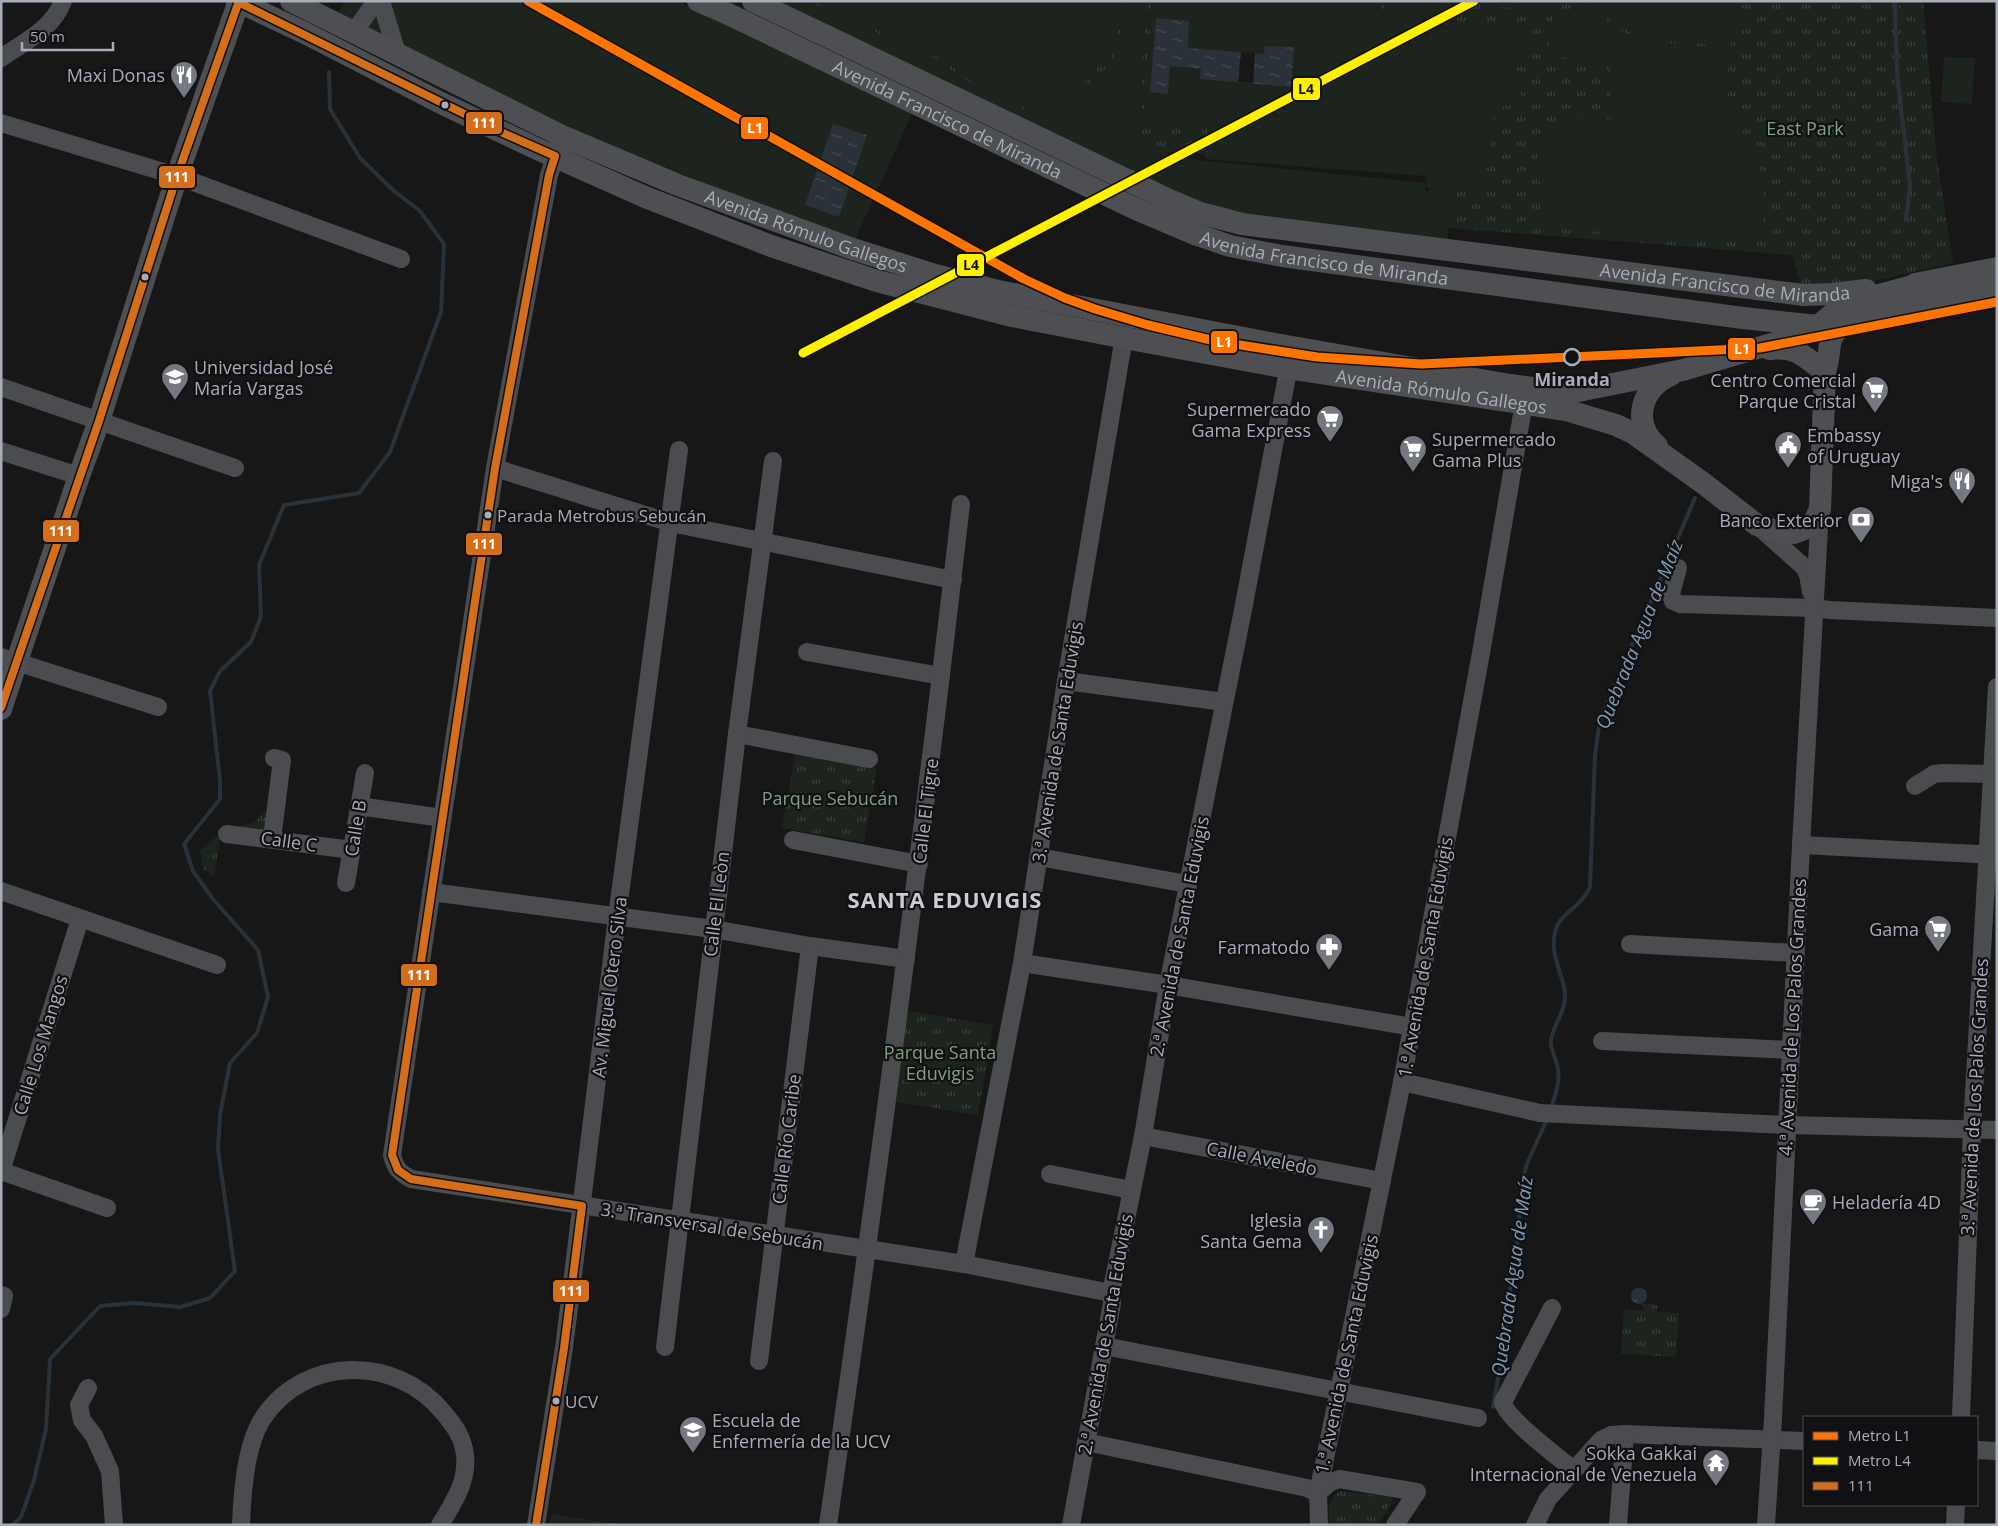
<svg xmlns="http://www.w3.org/2000/svg" width="1998" height="1526" font-family="'Open Sans',sans-serif">
  <style>
    .grass { fill: url(#grass-tufts) }
    .garden { fill: #1d241e }
    .water { fill: url(#water-ripples) }
    .pier { fill: #171717 }
    .lines { fill: none; stroke-linecap: round; stroke-linejoin: round }
    .stream { stroke: #2a3239; stroke-width: 4 }
    .minor { stroke: #4b4c50; stroke-width: 18 }
    .major { stroke: #4d4f52; stroke-width: 22 }
    .bus-1-casing { stroke: #111113; stroke-width: 11 }
    .bus-1 { stroke: #d46e1a; stroke-width: 8 }
    .metro-1-casing { stroke: #111113; stroke-width: 12 }
    .metro-2-casing { stroke: #111113; stroke-width: 12 }
    .metro-1 { stroke: #ff7400; stroke-width: 9 }
    .metro-2 { stroke: #fff000; stroke-width: 9 }
    .bus-dot { fill: #a8adb8; stroke: #111113; stroke-width: 2 }
    .stop-dot { fill: #111113; stroke: #a8adb8; stroke-width: 2.5 }
    .labels { text-anchor: middle; dominant-baseline: central; stroke-width: 4.5; stroke-linejoin: round; paint-order: stroke }
    .bus-label { font-size: 17px; fill: #a8adb8; stroke: #111113; text-anchor: start }
    .poi-label { font-size: 18px; fill: #a8adb8; stroke: #111113; text-anchor: end }
    .street-label { font-size: 18px; fill: #a8adb8; stroke: #111113 }
    .park-label { font-size: 18px; fill: #7fa381; stroke: #111113 }
    .stop-label { font-size: 18px; font-weight: bold; fill: #a8adb8; stroke: #111113 }
    .water-label { font-size: 19px; font-style: italic; fill: #7f9bb3; stroke: #111113 }
    .district-label { font-size: 22px; font-weight: bold; letter-spacing: 1px; fill: #c9ccd4; stroke: #111113 }
    .line-badge { stroke: #111113; stroke-width: 2 }
    .badge-label { font-size: 14px; text-anchor: middle; font-weight: bold; fill: #fff }
    .pale-badge-label { font-size: 14px; text-anchor: middle; font-weight: bold; fill: #111 }
  </style>
  <defs>
    <pattern id="grass-tufts" width="24" height="20" patternUnits="userSpaceOnUse" patternTransform="scale(1.25)"><rect width="24" height="20" fill="#1d241e"/><path d="M3 7l-1-3M5 7V3M7 7l1-3M15 17l-1-3M17 17v-4M19 17l1-3" fill="none" stroke="#3b413d"/></pattern>
    <pattern id="water-ripples" width="26" height="14" patternUnits="userSpaceOnUse" patternTransform="scale(1.25)"><rect width="26" height="14" fill="#2a3239"/><path d="M2 4q2-2 4 0t4 0M15 11q2-2 4 0t4 0" fill="none" stroke="#464d54"/></pattern>
  </defs>
  <rect width="100%" height="100%" fill="#171717"/>
  <!-- grass -->
  <g class="grass">
    <polygon points="792,1 1923,1 1937,160 1953,263 1873,281 1802,290 1792,255 1426,226 1431,172 1173,152 1160,186"/>
    <polygon points="795,754 877,768 864,842 782,828"/>
    <polygon points="272,805 268,834 231,830 254,822"/>
    <polygon points="215,837 220,838 214,877 203,869 200,851"/>
    <polygon points="901,1010 993,1025 978,1115 886,1100"/>
    <polygon points="1641,1303 1657,1305 1657,1312 1679,1313 1676,1357 1621,1354 1624,1309 1645,1311"/>
    <path d="M 1339,1491 L 1391,1497 L 1393,1500 L 1378,1525 L 1329,1525 C 1329,1511 1328,1501 1339,1491 Z"/>
  </g>
  <!-- garden -->
  <g class="garden">
    <polygon points="345,1 677,1 914,109 855,240 791,218 574,130 335,17"/>
    <polygon points="767,1 807,1 935,58 971,84 1006,102 1052,121 1078,110 1090,85 1110,64 1127,30 1125,6 1123,1 1147,1 1137,151 1207,161 1426,183 1425,191 1453,192 1447,244 1196,206"/>
    <polygon points="813,1 1118,1 1120,7 1119,28 1104,60 1087,80 1076,107 1052,118 1006,100 937,57"/>
    <polygon points="1152,1 1382,1 1382,14 1527,28 1525,60 1514,60 1522,100 1496,109 1484,187 1457,186 1457,191 1427,188 1426,176 1205,159 1209,126 1143,121"/>
    <path d="M 1384,1 L 1570,1 L 1557,8 C 1585,16 1609,18 1632,38 L 1729,52 L 1727,85 L 1728,102 L 1741,125 L 1752,163 L 1763,173 L 1764,216 L 1752,242 L 1543,228 L 1537,147 L 1545,126 L 1578,117 L 1611,120 L 1611,62 L 1549,56 L 1553,9 L 1549,11 L 1451,3 L 1452,18 L 1384,13 Z"/>
    <polygon points="1578,1 1739,1 1730,49 1662,36 1633,34 1607,17 1577,4"/>
    <polygon points="1944,57 1975,58 1972,104 1941,102"/>
    <polygon points="552,1514 624,1525 550,1525"/>
  </g>
  <!-- water -->
  <g class="water">
    <polygon points="1156,18 1189,21 1188,48 1264,54 1265,46 1294,47 1291,87 1200,79 1201,69 1170,66 1168,94 1150,92"/>
    <polygon points="833,124 867,135 839,217 805,205"/>
    <circle cx="1639" cy="1296" r="8"/>
  </g>
  <!-- pier -->
  <polygon class="pier" points="1241,52 1255,53 1253,83 1238,82"/>
  <g class="lines">
    <!-- stream -->
    <g class="stream">
      <polyline points="1895,1 1897,74 1910,186 1906,220"/>
      <path d="M 1551,1108 C 1555,1096 1560,1082 1558,1070 C 1557,1059 1550,1051 1551,1040 C 1554,1023 1567,1010 1565,992 C 1562,971 1550,957 1555,932 C 1559,913 1582,907 1590,887 L 1595,755 L 1600,720 L 1695,498"/>
      <polyline points="1493,1407 1505,1339 1512,1273 1516,1259 1522,1181 1527,1164 1547,1119"/>
      <polyline points="13,1525 21,1517 34,1480 46,1429 50,1359 100,1306 135,1303 180,1307 210,1298 235,1271 218,1149 220,1115 230,1063 257,1033 268,997 258,950 212,898 193,871 184,844 220,799 220,781 210,691 220,671 251,642 261,616 259,565 284,505 359,493 390,452 441,312 444,244 420,211 394,191 360,158 330,109 329,72"/>
    </g>
    <!-- minor -->
    <g class="minor">
      <polyline points="381,1 397,53"/>
      <polyline points="354,32 376,1"/>
      <path d="M 1,58 C 24,42 53,29 63,1"/>
      <polyline points="1,123 177,176 401,259"/>
      <path d="M 559,147 L 549,175 L 495,468 L 392,1155 C 395,1168 400,1173 411,1179 L 964,1264 L 1111,1293"/>
      <polyline points="1,387 235,468"/>
      <polyline points="1,451 79,476"/>
      <polyline points="495,468 671,523 953,580"/>
      <polyline points="1759,527 1804,567 1808,575 1811,592"/>
      <polyline points="1678,568 1671,594 1673,601 1680,604 1814,608 1830,610 1997,618"/>
      <polyline points="807,652 941,676"/>
      <polyline points="1,657 158,707"/>
      <polyline points="1066,681 1224,702"/>
      <polyline points="737,734 869,759"/>
      <polyline points="1915,786 1934,774 1943,773 1992,774"/>
      <polyline points="359,806 442,818"/>
      <polyline points="227,834 352,850"/>
      <polyline points="272,839 282,760 274,758"/>
      <polyline points="793,840 919,864"/>
      <polyline points="1801,845 1997,855"/>
      <polyline points="1039,857 1187,884"/>
      <polyline points="346,883 365,773"/>
      <polyline points="1,891 217,965"/>
      <polyline points="431,892 713,929 810,946 906,959"/>
      <polyline points="1630,944 1795,953"/>
      <polyline points="1022,963 1168,985 1412,1027"/>
      <polyline points="1602,1041 1791,1050"/>
      <polyline points="1402,1082 1540,1113 1787,1125 1997,1130"/>
      <polyline points="1143,1136 1382,1181"/>
      <polyline points="1,1171 80,919"/>
      <polyline points="1,1171 107,1208"/>
      <polyline points="1050,1174 1131,1190"/>
      <polyline points="964,1264 1022,963 1066,681 1124,337"/>
      <polyline points="1,1295 4,1296 1,1309"/>
      <path d="M 1552,1308 L 1503,1402 C 1505,1417 1560,1459 1574,1470"/>
      <polyline points="1104,1346 1478,1418"/>
      <polyline points="665,1347 737,734 773,461"/>
      <polyline points="759,1361 810,946"/>
      <polyline points="88,1388 79,1405 82,1420 94,1436 110,1471 114,1525"/>
      <polyline points="1961,1417 1972,1129 1997,687"/>
      <polyline points="1086,1442 1307,1488 1318,1493 1329,1483 1339,1479 1417,1492 1395,1525"/>
      <polyline points="1977,1450 1997,1451"/>
      <path d="M 241,1525 C 242,1495 246,1443 263,1418 C 305,1355 396,1355 443,1412 C 454,1425 463,1437 465,1455 C 468,1482 453,1503 440,1525"/>
      <polyline points="536,1525 564,1348 617,917 679,450"/>
      <path d="M 828,1525 C 877,1185 922,845 961,504"/>
      <polyline points="1071,1525 1112,1303 1111,1293 1143,1136 1168,985 1242,615 1291,355"/>
      <polyline points="1319,1525 1318,1493 1402,1082 1481,653 1526,391"/>
      <polyline points="1535,1525 1548,1499 1601,1440 1611,1435 1625,1434 1804,1441"/>
      <polyline points="1618,1525 1625,1434"/>
      <polyline points="1766,1525 1773,1418 1801,845 1820,510"/>
      <polyline points="1955,1525 1956,1505"/>
    </g>
    <!-- major -->
    <g class="major">
      <path id="s1" d="M 237,1 L 305,33 L 441,103 L 533,147 L 645,197 L 771,246 L 877,281 L 1012,316 L 1141,341 L 1288,368 L 1566,410 L 1616,425 L 1633,433 L 1703,483 L 1757,525 L 1778,532 L 1794,533 L 1807,528 L 1814,522 L 1820,509 L 1825,372 C 1834,345 1822,342 1847,320"/>
      <path id="s2" d="M 291,1 L 564,137 L 678,185 L 853,249 L 935,275 L 998,291 L 1275,344 L 1510,385 L 1569,393 L 1583,390 L 1683,370 L 1788,339 L 1818,326 L 1835,312 L 1853,302 L 1928,282"/>
      <path id="s3" d="M 698,1 L 726,13 L 1136,209 L 1195,234 L 1230,246 L 1282,256 L 1743,318 L 1818,326 L 1997,286"/>
      <path id="s4" d="M 753,1 L 1169,200 L 1200,213 L 1242,224 L 1804,295 L 1833,294 L 1866,290"/>
      <polyline points="1915,284 1997,268"/>
      <path d="M 1769,349 C 1798,346 1804,357 1825,372"/>
      <path d="M 1657,446 C 1631,423 1641,387 1671,375"/>
      <polyline points="1,709 79,476 99,421 177,176 239,1"/>
    </g>
    <defs>
      <g id="bus-1">
        <polyline points="238,2 503,133 555,156 549,175 495,468 392,1155 398,1170 411,1179 582,1206 564,1348 536,1525"/>
        <polyline points="1,708 99,421 177,176 239,1"/>
      </g>
    </defs>
    <!-- bus-1 casing -->
    <use href="#bus-1" class="bus-1-casing"/>
    <!-- bus-1 -->
    <use href="#bus-1" class="bus-1"/>
    <defs>
      <polyline id="metro-1" points="528,1 1024,279 1065,298 1095,309 1148,325 1215,341 1317,357 1421,364 1760,348 1997,302"/>
      <polyline id="metro-2" points="803,353 1474,1"/>
    </defs>
    <!-- metro-1 casing -->
    <use href="#metro-1" class="metro-1-casing"/>
    <!-- metro-2 casing -->
    <use href="#metro-2" class="metro-2-casing"/>
    <!-- metro-1 -->
    <use href="#metro-1" class="metro-1"/>
    <!-- metro-2 -->
    <use href="#metro-2" class="metro-2"/>
  </g>
  <!-- icons -->
  <defs>
    <symbol id="restaurant-pin" viewBox="-11 -11 22 30"><path d="M0 17L-7.5 6A9.5 9.5 0 1 1 7.5 6Z" fill="#757880" stroke="#111113"/><path d="M-5-6h1v4h1v-4h1v4h1v-4h1v5L-1.5 .5V6h-2V.5L-5-1ZM5-6V6H3V1.5H1.5Q1.5-4 5-6Z" fill="#fff"/></symbol>
    <symbol id="university-pin" viewBox="-11 -11 22 30"><path d="M0 17L-7.5 6A9.5 9.5 0 1 1 7.5 6Z" fill="#757880" stroke="#111113"/><path d="M0-5L7-2L0 1L-7-2ZM-4 1L0 2.5L4 1V4Q0 6-4 4Z" fill="#fff"/></symbol>
    <symbol id="supermarket-pin" viewBox="-11 -11 22 30"><path d="M0 17L-7.5 6A9.5 9.5 0 1 1 7.5 6Z" fill="#757880" stroke="#111113"/><path d="M-6-5.5h2.5l.6 2H6L4.5 2H-2.5L-4.4-4H-6ZM-1.5 3.2a1.3 1.3 0 1 0 .1 0ZM3 3.2a1.3 1.3 0 1 0 .1 0Z" fill="#fff"/></symbol>
    <symbol id="civic-pin" viewBox="-11 -11 22 30"><path d="M0 17L-7.5 6A9.5 9.5 0 1 1 7.5 6Z" fill="#757880" stroke="#111113"/><path d="M-.6-6.5H3V-4.5H.6V-3L4-1V1h2V6H-6V1h2V-1L-.6-3ZM-1.2 2.5V6h2.4V2.5Z" fill="#fff"/></symbol>
    <symbol id="bank-pin" viewBox="-11 -11 22 30"><path d="M0 17L-7.5 6A9.5 9.5 0 1 1 7.5 6Z" fill="#757880" stroke="#111113"/><path d="M-6-4H6V4H-6ZM0-2.3a2.3 2.3 0 1 0 0 4.6a2.3 2.3 0 1 0 0-4.6Z" fill="#fff"/></symbol>
    <symbol id="pharmacy-pin" viewBox="-11 -11 22 30"><path d="M0 17L-7.5 6A9.5 9.5 0 1 1 7.5 6Z" fill="#757880" stroke="#111113"/><path d="M-2-6h4v4h4v4h-4v4h-4v-4h-4v-4h4Z" fill="#fff"/></symbol>
    <symbol id="cafe-pin" viewBox="-11 -11 22 30"><path d="M0 17L-7.5 6A9.5 9.5 0 1 1 7.5 6Z" fill="#757880" stroke="#111113"/><path d="M-5.5-4.5H6V0H3Q3 3.5 0 3.5H-2.5Q-5.5 3.5-5.5 0ZM3-3.2v2h1.7v-2ZM-6 4.5H4V6H-6Z" fill="#fff"/></symbol>
    <symbol id="church-pin" viewBox="-11 -11 22 30"><path d="M0 17L-7.5 6A9.5 9.5 0 1 1 7.5 6Z" fill="#757880" stroke="#111113"/><path d="M-1.2-6h2.4v3.5h3.3v2.4h-3.3V6h-2.4V-.1h-3.3v-2.4h3.3Z" fill="#fff"/></symbol>
    <symbol id="temple-pin" viewBox="-11 -11 22 30"><path d="M0 17L-7.5 6A9.5 9.5 0 1 1 7.5 6Z" fill="#757880" stroke="#111113"/><path d="M0-6L5-2H3V0L6.5 2.5H4V6H1.5V3h-3V6H-4V2.5H-6.5L-3 0V-2H-5Z" fill="#fff"/></symbol>
  </defs>
  <g fill-rule="evenodd">
    <use href="#restaurant-pin" x="168" y="59" width="32" height="43"/>
    <use href="#university-pin" x="159" y="361" width="32" height="43"/>
    <use href="#supermarket-pin" x="1859" y="374" width="32" height="43"/>
    <use href="#supermarket-pin" x="1314" y="403" width="32" height="43"/>
    <use href="#civic-pin" x="1772" y="429" width="32" height="43"/>
    <use href="#supermarket-pin" x="1397" y="433" width="32" height="43"/>
    <use href="#restaurant-pin" x="1946" y="465" width="32" height="43"/>
    <use href="#bank-pin" x="1845" y="504" width="32" height="43"/>
    <use href="#supermarket-pin" x="1922" y="913" width="32" height="43"/>
    <use href="#pharmacy-pin" x="1313" y="931" width="32" height="43"/>
    <use href="#cafe-pin" x="1797" y="1186" width="32" height="43"/>
    <use href="#church-pin" x="1305" y="1214" width="32" height="43"/>
    <use href="#university-pin" x="677" y="1414" width="32" height="43"/>
    <use href="#temple-pin" x="1700" y="1447" width="32" height="43"/>
  </g>
  <!-- markers -->
  <g class="bus-dot">
    <circle cx="445" cy="105" r="4.5"/>
    <circle cx="145" cy="277" r="4.5"/>
    <circle cx="488" cy="515" r="4.5"/>
    <circle cx="556" cy="1401" r="4.5"/>
  </g>
  <circle class="stop-dot" cx="1572" cy="357" r="8"/>
  <g class="labels">
    <!-- bus labels -->
    <g class="bus-label">
      <text x="497" y="515">Parada Metrobus Sebucán</text>
      <text x="565" y="1401">UCV</text>
    </g>
    <!-- poi labels -->
    <g class="poi-label">
      <text x="165" y="75">Maxi Donas</text>
      <text x="194" y="367" text-anchor="start">Universidad José<tspan x="194" dy="21">María Vargas</tspan></text>
      <text x="1856" y="380">Centro Comercial<tspan x="1856" dy="21">Parque Cristal</tspan></text>
      <text x="1311" y="409">Supermercado<tspan x="1311" dy="21">Gama Express</tspan></text>
      <text x="1807" y="435" text-anchor="start">Embassy<tspan x="1807" dy="21">of Uruguay</tspan></text>
      <text x="1432" y="439" text-anchor="start">Supermercado<tspan x="1432" dy="21">Gama Plus</tspan></text>
      <text x="1943" y="481">Miga's</text>
      <text x="1842" y="520">Banco Exterior</text>
      <text x="1919" y="929">Gama</text>
      <text x="1310" y="947">Farmatodo</text>
      <text x="1832" y="1202" text-anchor="start">Heladería 4D</text>
      <text x="1302" y="1220">Iglesia<tspan x="1302" dy="21">Santa Gema</tspan></text>
      <text x="712" y="1420" text-anchor="start">Escuela de<tspan x="712" dy="21">Enfermería de la UCV</tspan></text>
      <text x="1697" y="1453">Sokka Gakkai<tspan x="1697" dy="21">Internacional de Venezuela</tspan></text>
    </g>
    <!-- street labels -->
    <g class="street-label">
      <text stroke="none"><textPath href="#s3" startOffset="276">Avenida Francisco de Miranda</textPath></text>
      <text stroke="none"><textPath href="#s2" startOffset="565">Avenida Rómulo Gallegos</textPath></text>
      <text stroke="none"><textPath href="#s3" startOffset="681">Avenida Francisco de Miranda</textPath></text>
      <text stroke="none"><textPath href="#s4" startOffset="1025">Avenida Francisco de Miranda</textPath></text>
      <text stroke="none"><textPath href="#s1" startOffset="1275">Avenida Rómulo Gallegos</textPath></text>
      <text transform="translate(1057 742) rotate(-81)">3.ª Avenida de Santa Eduvigis</text>
      <text transform="translate(925 811) rotate(-83)">Calle El Tigre</text>
      <text transform="translate(355 828) rotate(-81)">Calle B</text>
      <text transform="translate(289 841) rotate(8)">Calle C</text>
      <text transform="translate(716 904) rotate(-83)">Calle El Leòn</text>
      <text transform="translate(1179 936) rotate(-79)">2.ª Avenida de Santa Eduvigis</text>
      <text transform="translate(1425 957) rotate(-80)">1.ª Avenida de Santa Eduvigis</text>
      <text transform="translate(609 987) rotate(-83)">Av. Miguel Otero Silva</text>
      <text transform="translate(1792 1017) rotate(-87)">4.ª Avenida de Los Palos Grandes</text>
      <text transform="translate(40 1045) rotate(-73)">Calle Los Mangos</text>
      <text transform="translate(1974 1097) rotate(-87)">3.ª Avenida de Los Palos Grandes</text>
      <text transform="translate(786 1139) rotate(-83)">Calle Río Caribe</text>
      <text transform="translate(1262 1158) rotate(11)">Calle Aveledo</text>
      <text transform="translate(712 1226) rotate(9)">3.ª Transversal de Sebucán</text>
      <text transform="translate(1105 1334) rotate(-80)">2.ª Avenida de Santa Eduvigis</text>
      <text transform="translate(1346 1354) rotate(-78)">1.ª Avenida de Santa Eduvigis</text>
    </g>
    <!-- park labels -->
    <g class="park-label">
      <text x="1805" y="128">East Park</text>
      <text x="830" y="798">Parque Sebucán</text>
      <text x="940" y="1052">Parque Santa<tspan x="940" dy="21">Eduvigis</tspan></text>
    </g>
    <!-- stop labels -->
    <g class="stop-label">
      <text x="1572" y="379">Miranda</text>
    </g>
    <!-- water labels -->
    <g class="water-label">
      <text transform="translate(1639 634) rotate(-68)">Quebrada Agua de Maíz</text>
      <text transform="translate(1512 1276) rotate(-82)">Quebrada Agua de Maíz</text>
    </g>
    <!-- district labels -->
    <g class="district-label">
      <text x="945" y="899">SANTA EDUVIGIS</text>
    </g>
  </g>
  <g class="line-badge">
    <rect x="1292" y="77" width="29" height="24" rx="5" fill="#fff000"/>
    <rect x="465" y="111" width="38" height="24" rx="5" fill="#d46e1a"/>
    <rect x="740" y="116" width="29" height="24" rx="5" fill="#ff7400"/>
    <rect x="158" y="165" width="38" height="24" rx="5" fill="#d46e1a"/>
    <rect x="956" y="253" width="29" height="24" rx="5" fill="#fff000"/>
    <rect x="1210" y="330" width="28" height="24" rx="5" fill="#ff7400"/>
    <rect x="1727" y="337" width="29" height="24" rx="5" fill="#ff7400"/>
    <rect x="42" y="519" width="38" height="24" rx="5" fill="#d46e1a"/>
    <rect x="465" y="532" width="38" height="24" rx="5" fill="#d46e1a"/>
    <rect x="400" y="963" width="38" height="24" rx="5" fill="#d46e1a"/>
    <rect x="552" y="1279" width="38" height="24" rx="5" fill="#d46e1a"/>
  </g>
  <g class="badge-label">
    <text x="484" y="128">111</text>
    <text x="755" y="133">L1</text>
    <text x="177" y="182">111</text>
    <text x="1224" y="347">L1</text>
    <text x="1742" y="354">L1</text>
    <text x="61" y="536">111</text>
    <text x="484" y="549">111</text>
    <text x="419" y="980">111</text>
    <text x="571" y="1296">111</text>
  </g>
  <g class="pale-badge-label">
    <text x="1306" y="94">L4</text>
    <text x="971" y="270">L4</text>
  </g>
  <!-- border -->
  <rect width="1998" height="1526" fill="none" stroke="#a8adb8" stroke-width="5"/>
  <!-- legend -->
  <rect x="1803" y="1416" width="175" height="90" fill="#111113" stroke="#4d4f55"/>
  <rect x="1813" y="1432" width="25" height="8" fill="#ff7400" stroke="#4d4f55"/>
  <text x="1848" y="1441" font-size="15" fill="#a8adb8">Metro L1</text>
  <rect x="1813" y="1457" width="25" height="8" fill="#fff000" stroke="#4d4f55"/>
  <text x="1848" y="1466" font-size="15" fill="#a8adb8">Metro L4</text>
  <rect x="1813" y="1482" width="25" height="8" fill="#d46e1a" stroke="#4d4f55"/>
  <text x="1848" y="1491" font-size="15" fill="#a8adb8">111</text>
  <!-- scale -->
  <path d="M22 42v8h91v-8" fill="none" stroke="#a8adb8" stroke-width="2.5"/>
  <text x="30" y="42" font-size="15" fill="#a8adb8" stroke="#111113" stroke-width="4" paint-order="stroke">50 m</text>
</svg>
